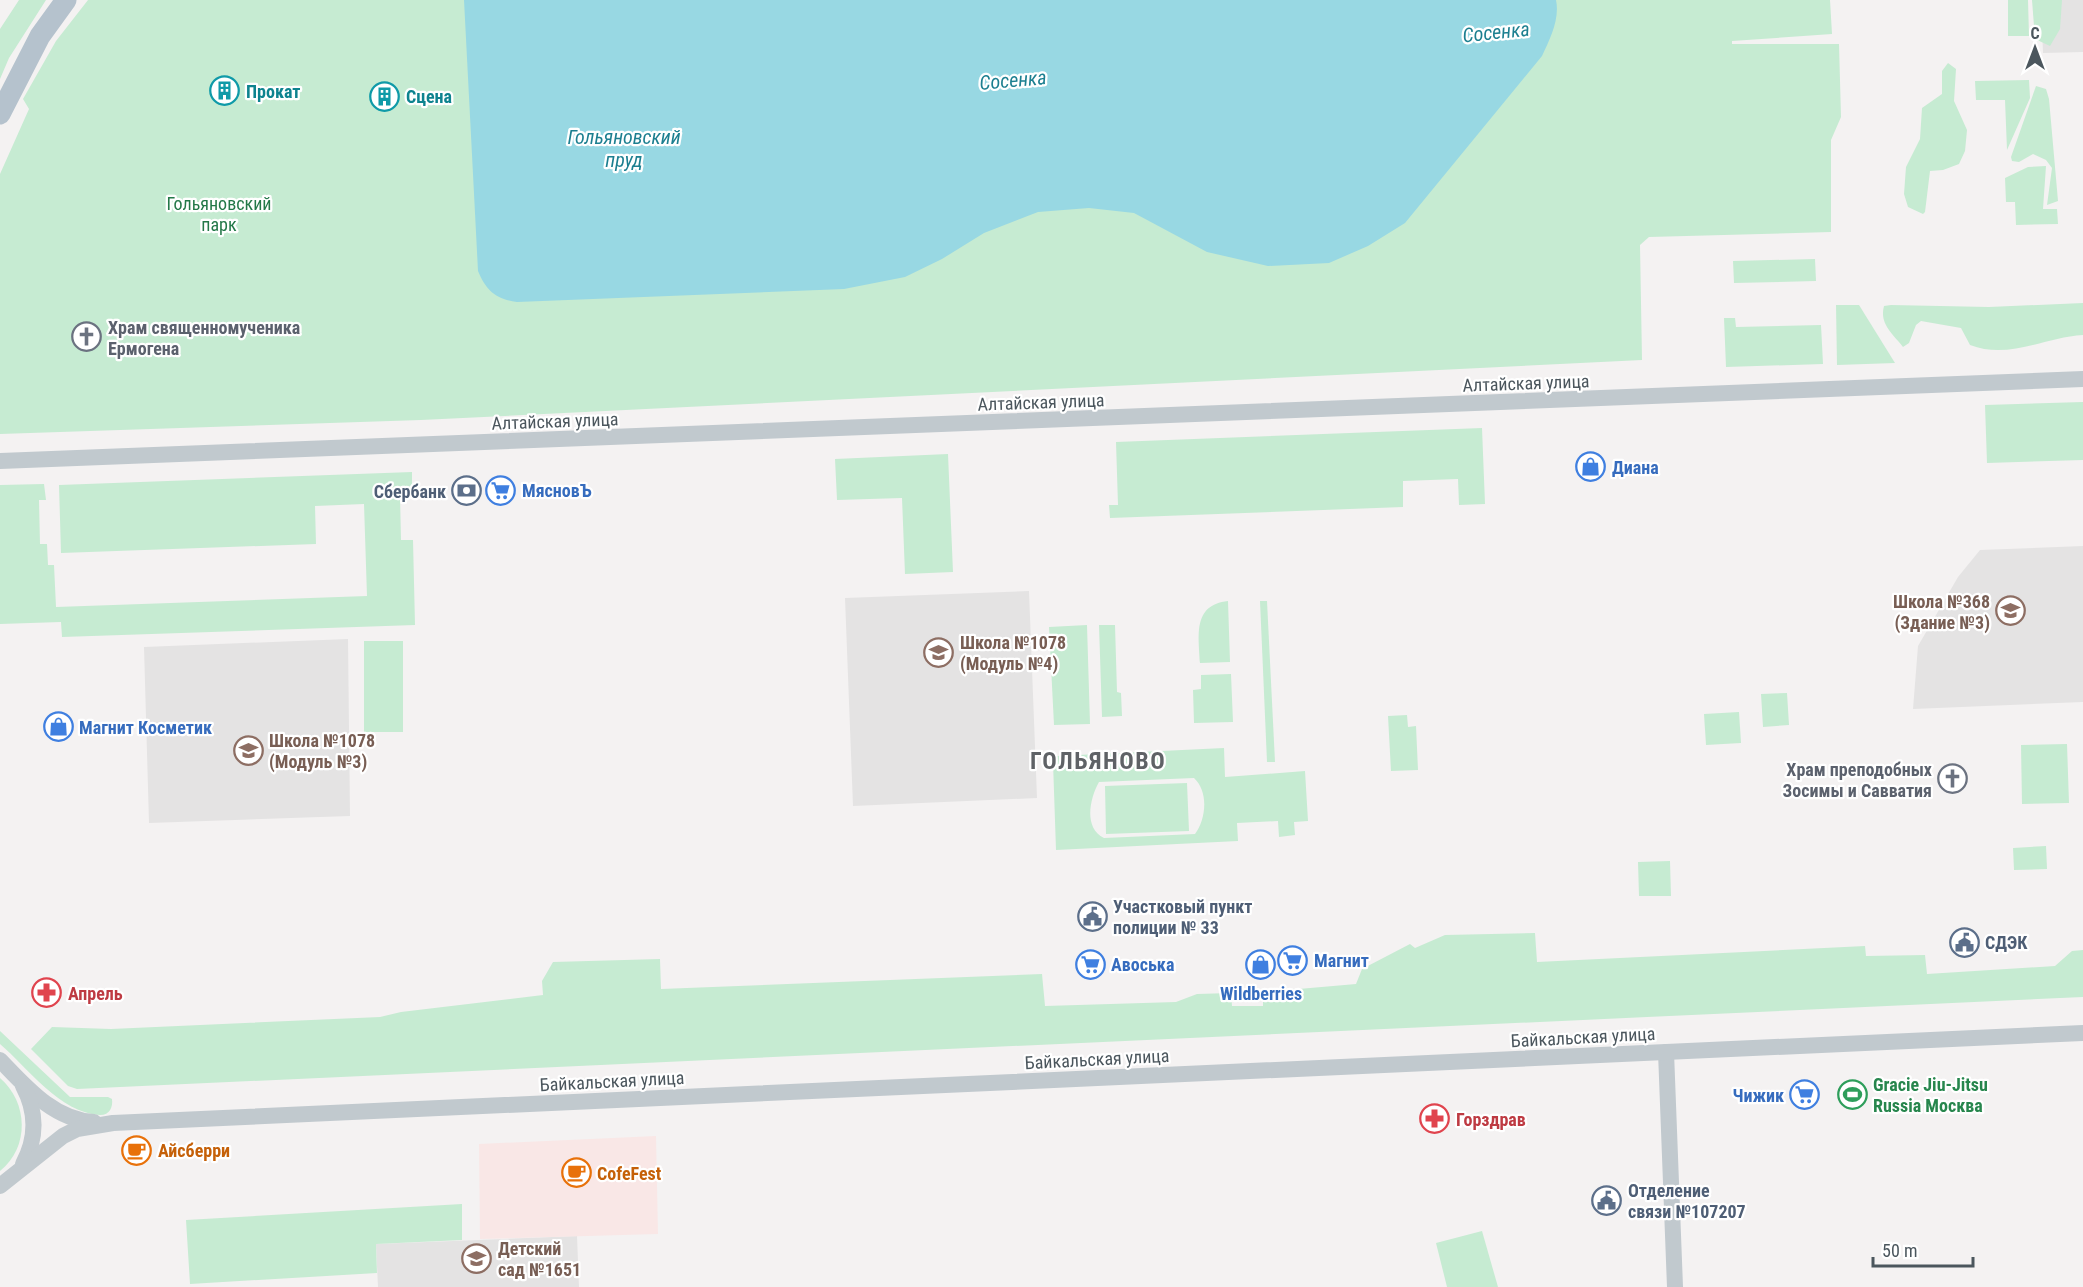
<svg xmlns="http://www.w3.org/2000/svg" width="2083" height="1287" font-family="'Roboto Condensed',sans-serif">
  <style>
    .education { fill: #e4e3e3 }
    .medical { fill: #f9e7e6 }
    .green { fill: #c6ebd2; fill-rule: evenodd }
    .water { fill: #98d8e3 }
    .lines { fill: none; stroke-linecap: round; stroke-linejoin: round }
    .minor { stroke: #c1c9ce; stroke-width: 16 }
    .major { stroke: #b5c2cd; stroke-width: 21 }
    .labels { text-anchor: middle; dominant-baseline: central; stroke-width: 4.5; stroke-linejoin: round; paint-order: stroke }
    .culture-label { font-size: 18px; font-weight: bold; fill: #0d838f; stroke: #fff; text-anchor: start }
    .park-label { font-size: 18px; fill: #237848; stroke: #fff }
    .worship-label { font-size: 18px; font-weight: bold; fill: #5b616d; stroke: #fff; text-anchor: start }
    .street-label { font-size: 18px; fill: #4b565d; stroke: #fff }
    .shop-label { font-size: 18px; font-weight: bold; fill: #366cbe; stroke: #fff; text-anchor: start }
    .service-label { font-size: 18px; font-weight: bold; fill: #4e5e75; stroke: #fff; text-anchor: start }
    .education-label { font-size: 18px; font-weight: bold; fill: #785e54; stroke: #fff; text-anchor: start }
    .health-label { font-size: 18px; font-weight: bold; fill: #be3a42; stroke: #fff; text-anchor: start }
    .leisure-label { font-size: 18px; font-weight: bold; fill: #27864d; stroke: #fff; text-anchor: start }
    .food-label { font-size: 18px; font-weight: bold; fill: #c56008; stroke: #fff; text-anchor: start }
    .water-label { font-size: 20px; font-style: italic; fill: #1c7f90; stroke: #fff }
    .district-label { font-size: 24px; font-weight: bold; letter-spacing: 1.5px; fill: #5f6266; stroke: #fff }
  </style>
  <rect width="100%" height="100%" fill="#f4f2f2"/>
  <!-- education -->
  <g class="education">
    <polygon points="2041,0 2083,0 2083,52 2043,53"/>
    <polygon points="2083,546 2083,702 1913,709 1918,646 1958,577 1980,550"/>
    <polygon points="1029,591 1037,798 853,806 845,598"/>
    <polygon points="348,639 350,816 149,823 144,647"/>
    <polygon points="577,1236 579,1287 378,1287 376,1244"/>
  </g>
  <!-- medical -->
  <polygon class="medical" points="656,1136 658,1234 480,1239 479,1144"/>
  <!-- green -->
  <g class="green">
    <polygon points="19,0 46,0 9,58 0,79 0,29"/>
    <polygon points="88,0 1830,0 1832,34 1732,41 1732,44 1839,44 1841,117 1831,140 1831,232 1649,237 1640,245 1642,360 421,420 0,434 0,174 29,109 23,99 56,41"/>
    <polygon points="2008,0 2028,0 2029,36 2008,36"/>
    <polygon points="2032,0 2062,0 2060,29 2050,46 2035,39"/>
    <polygon points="1948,63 1956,69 1954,101 1967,130 1965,151 1959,164 1943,170 1930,171 1925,212 1923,214 1908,207 1904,194 1906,167 1920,139 1922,108 1942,94 1942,71"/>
    <polygon points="2029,80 2030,98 2007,150 2005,100 1976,100 1975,81"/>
    <polygon points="2036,86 2046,89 2049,99 2058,201 2047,205 2052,168 2046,160 2033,154 2019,162 2012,161 2011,157"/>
    <polygon points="2046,166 2043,209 2057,209 2058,224 2016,225 2015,202 2006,202 2005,178 2028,167"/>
    <polygon points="1815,259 1816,281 1734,283 1733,261"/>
    <path d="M 2083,303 L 2083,335 C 2045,337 2009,360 1970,345 L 1961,328 L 1921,321 L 1916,325 L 1909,343 L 1903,347 C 1893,334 1879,324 1884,306 L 1891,305 L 1989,307 Z"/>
    <polygon points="1836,305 1859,305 1895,363 1837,365"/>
    <polygon points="1724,318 1735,318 1736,327 1821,325 1823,364 1726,367"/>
    <polygon points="2083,402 2083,460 1987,463 1985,405"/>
    <polygon points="1482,428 1485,504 1459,505 1458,479 1403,481 1403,507 1110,518 1109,505 1118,505 1116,442"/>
    <polygon points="948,454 953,572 905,574 902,498 837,500 835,459"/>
    <polygon points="412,472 412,494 400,495 401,540 413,540 415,625 62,637 61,622 0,624 0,485 44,484 46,500 39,500 40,544 47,544 48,565 54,565 56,607 367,596 364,504 315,506 316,544 61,553 59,485"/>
    <path d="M 1228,601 L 1230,662 L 1200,663 C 1199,636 1192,605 1228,601 Z"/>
    <polygon points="1260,601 1267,601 1275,762 1267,762"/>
    <polygon points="1087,625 1090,724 1054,725 1049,627"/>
    <polygon points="1099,625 1115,625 1117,692 1121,693 1122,716 1102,717"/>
    <rect x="364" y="641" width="39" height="91"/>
    <polygon points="1231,674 1233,722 1194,723 1193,690 1201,689 1201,675"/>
    <polygon points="1787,693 1789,725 1763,727 1761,694"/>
    <polygon points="1739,712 1741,743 1706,745 1704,714"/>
    <polygon points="1407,715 1408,727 1416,726 1418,770 1391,771 1388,716"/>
    <polygon points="2067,744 2069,803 2022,804 2021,745"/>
    <path d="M 1224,748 L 1225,777 L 1305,771 L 1308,821 L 1294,822 L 1295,835 L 1279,837 L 1278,821 L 1237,823 L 1238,841 L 1056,850 L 1053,762 L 1057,756 ZM 1194,778 C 1209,792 1206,819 1195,834 L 1104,838 C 1083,828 1090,798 1099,782 Z"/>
    <polygon points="1187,783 1189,831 1106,834 1105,786"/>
    <polygon points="2046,846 2047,869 2014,870 2013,848"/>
    <polygon points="1670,861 1671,896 1639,896 1638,862"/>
    <polygon points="1535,933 1537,962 1865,946 1866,956 1925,955 1927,974 2055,966 2072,951 2083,950 2083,997 77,1089 68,1086 31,1049 52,1027 111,1029 380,1017 401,1012 543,995 542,981 553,962 660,959 661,989 1042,974 1045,1006 1176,1002 1197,994 1231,993 1232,1006 1263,1006 1263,992 1356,984 1362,969 1410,944 1415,948 1445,935"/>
    <path d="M 0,1031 L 70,1097 L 108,1097 L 112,1099 C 113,1107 110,1115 100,1115 C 60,1113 28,1068 0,1044 Z"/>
    <path d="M 0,1078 C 28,1102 30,1147 0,1171 Z"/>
    <polygon points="462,1204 462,1240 376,1244 377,1273 190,1284 186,1220"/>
    <polygon points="1482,1231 1498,1287 1447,1287 1436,1243"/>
  </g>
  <!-- water -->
  <path class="water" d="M 464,0 L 1556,0 C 1560,19 1550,39 1542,56 L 1405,223 L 1368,246 L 1329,263 L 1268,266 L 1207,252 L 1134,213 L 1089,208 L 1038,212 L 984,233 L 942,259 L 905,277 L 844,289 L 517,302 C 495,299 486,290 478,271 Z"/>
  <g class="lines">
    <!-- minor -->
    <g class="minor">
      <polyline points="0,461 2083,379"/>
      <polyline points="1666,1052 1675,1287"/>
      <path d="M 0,1060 C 26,1087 54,1120 94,1122"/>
      <path d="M 23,1164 C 37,1138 37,1112 23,1086"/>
      <polyline points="0,1186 63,1136 77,1129 113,1123 2083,1033"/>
    </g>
    <!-- major -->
    <polyline class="major" points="0,114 40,36 66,0"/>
  </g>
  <!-- icons -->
  <defs>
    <symbol id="building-ring" viewBox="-11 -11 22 22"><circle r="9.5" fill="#fff" stroke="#0f9aa8" stroke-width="1.5"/><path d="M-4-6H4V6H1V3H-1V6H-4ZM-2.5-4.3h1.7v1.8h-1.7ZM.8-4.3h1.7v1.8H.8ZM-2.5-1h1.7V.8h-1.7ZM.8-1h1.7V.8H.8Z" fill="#0f9aa8"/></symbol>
    <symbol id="church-ring" viewBox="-11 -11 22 22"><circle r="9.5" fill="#fff" stroke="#6b7280" stroke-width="1.5"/><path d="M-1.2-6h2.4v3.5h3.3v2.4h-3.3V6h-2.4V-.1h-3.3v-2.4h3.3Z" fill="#6b7280"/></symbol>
    <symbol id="shop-ring" viewBox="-11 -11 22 22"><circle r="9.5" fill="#fff" stroke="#3f7fe0" stroke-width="1.5"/><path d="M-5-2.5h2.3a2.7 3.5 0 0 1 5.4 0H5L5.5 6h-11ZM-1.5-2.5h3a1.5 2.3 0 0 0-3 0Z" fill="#3f7fe0"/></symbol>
    <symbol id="supermarket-ring" viewBox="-11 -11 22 22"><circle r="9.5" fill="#fff" stroke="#3f7fe0" stroke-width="1.5"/><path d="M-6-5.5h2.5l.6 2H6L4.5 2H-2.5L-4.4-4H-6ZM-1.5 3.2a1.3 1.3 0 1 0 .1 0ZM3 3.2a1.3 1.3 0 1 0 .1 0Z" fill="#3f7fe0"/></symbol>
    <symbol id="bank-ring" viewBox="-11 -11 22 22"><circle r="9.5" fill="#fff" stroke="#5c6f8a" stroke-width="1.5"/><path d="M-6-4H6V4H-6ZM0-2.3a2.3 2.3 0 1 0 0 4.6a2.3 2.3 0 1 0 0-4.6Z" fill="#5c6f8a"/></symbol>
    <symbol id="school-ring" viewBox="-11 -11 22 22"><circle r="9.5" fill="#fff" stroke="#8d6e63" stroke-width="1.5"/><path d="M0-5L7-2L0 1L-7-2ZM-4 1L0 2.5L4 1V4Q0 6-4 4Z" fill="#8d6e63"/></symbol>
    <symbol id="civic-ring" viewBox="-11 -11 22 22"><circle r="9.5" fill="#fff" stroke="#5c6f8a" stroke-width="1.5"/><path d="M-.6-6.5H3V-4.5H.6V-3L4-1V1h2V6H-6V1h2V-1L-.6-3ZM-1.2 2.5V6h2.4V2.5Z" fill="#5c6f8a"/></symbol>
    <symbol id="pharmacy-ring" viewBox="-11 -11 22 22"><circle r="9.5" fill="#fff" stroke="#e0444e" stroke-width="1.5"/><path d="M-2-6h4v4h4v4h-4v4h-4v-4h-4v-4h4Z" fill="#e0444e"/></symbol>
    <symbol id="stadium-ring" viewBox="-11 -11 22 22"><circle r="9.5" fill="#fff" stroke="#2e9e5b" stroke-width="1.5"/><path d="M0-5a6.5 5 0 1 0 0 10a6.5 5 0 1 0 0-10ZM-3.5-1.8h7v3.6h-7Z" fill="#2e9e5b"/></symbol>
    <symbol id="cafe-ring" viewBox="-11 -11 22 22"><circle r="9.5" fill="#fff" stroke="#e8710a" stroke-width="1.5"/><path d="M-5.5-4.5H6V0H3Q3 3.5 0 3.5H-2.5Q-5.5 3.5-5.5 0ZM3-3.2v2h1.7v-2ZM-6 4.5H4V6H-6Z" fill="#e8710a"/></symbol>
  </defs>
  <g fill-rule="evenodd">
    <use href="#building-ring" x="208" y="74" width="33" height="33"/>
    <use href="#building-ring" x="368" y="80" width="33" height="33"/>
    <use href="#church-ring" x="70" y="320" width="33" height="33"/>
    <use href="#shop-ring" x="1574" y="450" width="33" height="33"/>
    <use href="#supermarket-ring" x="484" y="474" width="33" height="33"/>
    <use href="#bank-ring" x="450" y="474" width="33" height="33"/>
    <use href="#school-ring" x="1994" y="594" width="33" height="33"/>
    <use href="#school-ring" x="922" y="636" width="33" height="33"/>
    <use href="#shop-ring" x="42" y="710" width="33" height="33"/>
    <use href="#school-ring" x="232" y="734" width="33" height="33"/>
    <use href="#church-ring" x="1936" y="762" width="33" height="33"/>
    <use href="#civic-ring" x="1076" y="900" width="33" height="33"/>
    <use href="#civic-ring" x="1948" y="926" width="33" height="33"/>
    <use href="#supermarket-ring" x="1276" y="944" width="33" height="33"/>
    <use href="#supermarket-ring" x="1074" y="948" width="33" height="33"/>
    <use href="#shop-ring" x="1244" y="948" width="33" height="33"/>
    <use href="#pharmacy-ring" x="30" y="976" width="33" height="33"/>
    <use href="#stadium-ring" x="1836" y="1078" width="33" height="33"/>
    <use href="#supermarket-ring" x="1788" y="1078" width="33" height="33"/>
    <use href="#pharmacy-ring" x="1418" y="1102" width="33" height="33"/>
    <use href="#cafe-ring" x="120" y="1134" width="33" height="33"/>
    <use href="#cafe-ring" x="560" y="1156" width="33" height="33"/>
    <use href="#civic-ring" x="1590" y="1184" width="33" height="33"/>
    <use href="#school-ring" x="460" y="1242" width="33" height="33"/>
  </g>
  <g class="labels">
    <!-- culture labels -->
    <g class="culture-label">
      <text x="246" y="91">Прокат</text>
      <text x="406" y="96">Сцена</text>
    </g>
    <!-- park labels -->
    <g class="park-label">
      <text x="219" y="203">Гольяновcкий<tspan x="219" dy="21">парк</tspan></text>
    </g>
    <!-- worship labels -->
    <g class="worship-label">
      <text x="108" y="327">Храм священномученика<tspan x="108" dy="21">Ермогена</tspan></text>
      <text x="1932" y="769" text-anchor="end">Храм преподобных<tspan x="1932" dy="21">Зосимы и Савватия</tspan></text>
    </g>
    <!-- street labels -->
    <g class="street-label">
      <text transform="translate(1526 383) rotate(-2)">Алтайская улица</text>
      <text transform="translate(1041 402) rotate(-2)">Алтайская улица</text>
      <text transform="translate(555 421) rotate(-2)">Алтайская улица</text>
      <text transform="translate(1583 1037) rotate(-3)">Байкальская улица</text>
      <text transform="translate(1097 1059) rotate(-3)">Байкальская улица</text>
      <text transform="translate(612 1081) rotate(-3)">Байкальская улица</text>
    </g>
    <!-- shop labels -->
    <g class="shop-label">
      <text x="1612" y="467">Диана</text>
      <text x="522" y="490">МясновЪ</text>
      <text x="79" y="727">Магнит Косметик</text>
      <text x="1314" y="960">Магнит</text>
      <text x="1111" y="964">Авоська</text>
      <text x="1261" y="993" text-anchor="middle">Wildberries</text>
      <text x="1784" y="1095" text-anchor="end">Чижик</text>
    </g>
    <!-- service labels -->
    <g class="service-label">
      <text x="446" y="491" text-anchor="end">Сбербанк</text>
      <text x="1113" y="906">Участковый пункт<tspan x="1113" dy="21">полиции № 33</tspan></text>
      <text x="1985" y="942">СДЭК</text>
      <text x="1628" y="1190">Отделение<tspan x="1628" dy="21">связи №107207</tspan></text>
    </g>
    <!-- education labels -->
    <g class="education-label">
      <text x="1990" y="601" text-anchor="end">Школа №368<tspan x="1990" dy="21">(Здание №3)</tspan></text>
      <text x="960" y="642">Школа №1078<tspan x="960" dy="21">(Модуль №4)</tspan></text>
      <text x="269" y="740">Школа №1078<tspan x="269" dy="21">(Модуль №3)</tspan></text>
      <text x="498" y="1248">Детский<tspan x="498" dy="21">сад №1651</tspan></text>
    </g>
    <!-- health labels -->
    <g class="health-label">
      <text x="68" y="993">Апрель</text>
      <text x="1456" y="1119">Горздрав</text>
    </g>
    <!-- leisure labels -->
    <g class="leisure-label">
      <text x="1873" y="1084">Gracie Jiu-Jitsu<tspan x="1873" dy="21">Russia Москва</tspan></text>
    </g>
    <!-- food labels -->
    <g class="food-label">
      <text x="158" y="1150">Айсберри</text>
      <text x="597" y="1173">CofeFest</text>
    </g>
    <!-- water labels -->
    <g class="water-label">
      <text transform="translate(1496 32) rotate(-6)">Сосенка</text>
      <text transform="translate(1013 80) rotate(-5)">Сосенка</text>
      <text x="624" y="137">Гольяновский<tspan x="624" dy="23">пруд</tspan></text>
    </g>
    <!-- district labels -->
    <g class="district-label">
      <text x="1098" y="761">ГОЛЬЯНОВО</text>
    </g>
  </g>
  <!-- north arrow -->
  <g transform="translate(2035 48)" stroke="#ffffff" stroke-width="4.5" paint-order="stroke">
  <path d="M0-4.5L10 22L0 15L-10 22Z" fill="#4b565d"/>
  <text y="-9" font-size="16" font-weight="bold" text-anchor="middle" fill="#4b565d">С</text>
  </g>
  <!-- scale -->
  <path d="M1873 1257v9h100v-9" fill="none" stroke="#4b565d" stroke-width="3"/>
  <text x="1882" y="1257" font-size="18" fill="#4b565d" stroke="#ffffff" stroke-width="4.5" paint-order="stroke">50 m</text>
</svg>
